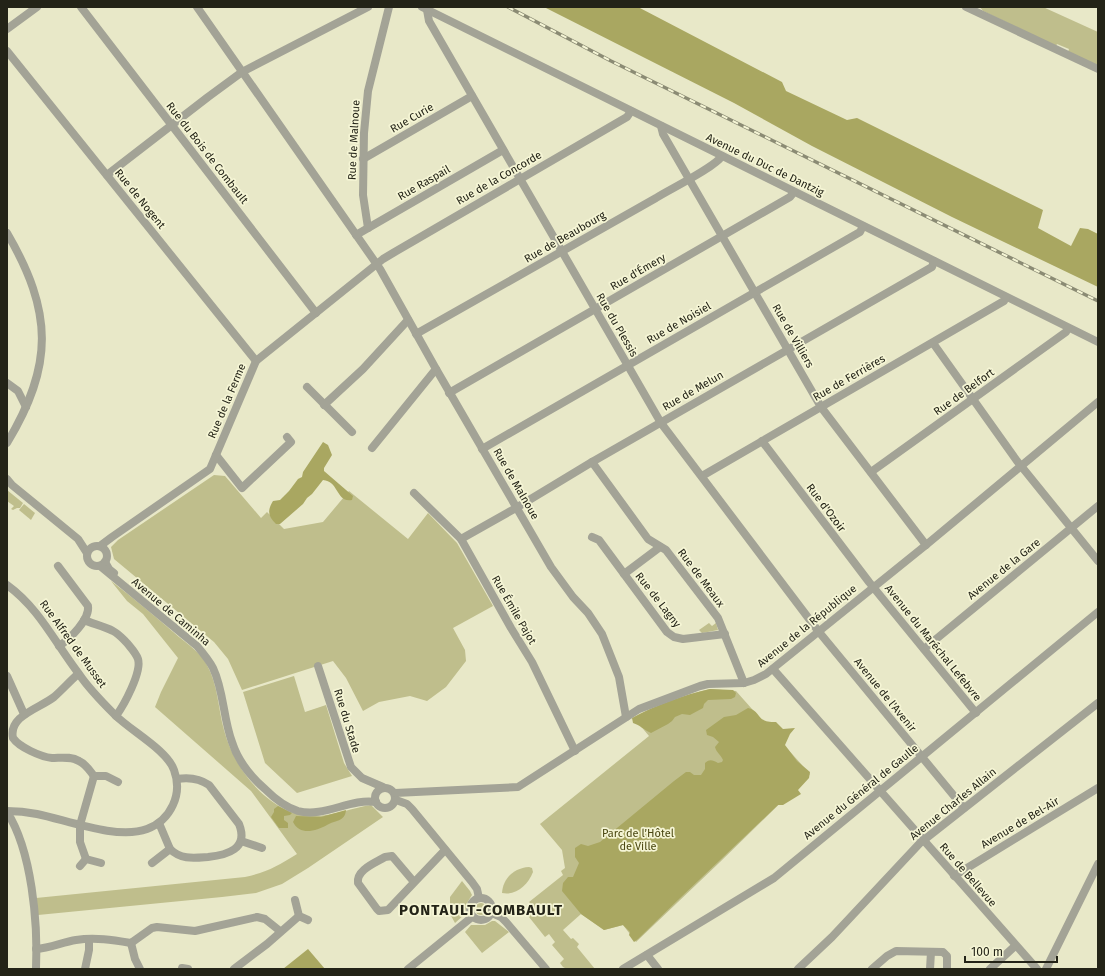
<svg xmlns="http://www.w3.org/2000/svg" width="1105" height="976" font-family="'Fira Sans',sans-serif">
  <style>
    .green { fill: #bfbe8c }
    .forest { fill: #a9a761 }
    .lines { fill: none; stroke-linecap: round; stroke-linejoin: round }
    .minor { stroke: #a3a396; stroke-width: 8 }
    .rail-casing { stroke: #8b8b74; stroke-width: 3.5 }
    .rail { stroke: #f5f5d5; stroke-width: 2; stroke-dasharray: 6; stroke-linecap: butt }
    .labels { text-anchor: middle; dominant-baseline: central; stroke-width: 3.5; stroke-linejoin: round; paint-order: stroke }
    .street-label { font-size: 11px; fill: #232317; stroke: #f5f5d5 }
    .park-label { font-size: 11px; fill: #4a4711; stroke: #f5f5d5 }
    .district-label { font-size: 15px; font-weight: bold; letter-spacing: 1px; fill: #232317; stroke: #f5f5d5 }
  </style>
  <rect width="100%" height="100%" fill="#e8e8c8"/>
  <!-- green -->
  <g class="green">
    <polygon points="980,7 1043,7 1098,32 1098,66 1068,52 1069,49 1057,44 1056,46 983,11"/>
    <polygon points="214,475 225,476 261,518 267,512 284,529 323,522 349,491 408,539 428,513 457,543 493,606 453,628 465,650 466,661 446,687 427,701 410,696 379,702 363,711 346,678 333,661 242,690 228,659 214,642 114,559 111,547 118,540"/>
    <polygon points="7,490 23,503 20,508 17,508 13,510 11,509 14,506 7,501"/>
    <polygon points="24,504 35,513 31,520 19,510"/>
    <path d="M 111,581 C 135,599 157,618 179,637 C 189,645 202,654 207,665 C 218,685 218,708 224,730 C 234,769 270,816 314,816 C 333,816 352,808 371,805 L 383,817 L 308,868 L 282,884 L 256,893 L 222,897 L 38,915 L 36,898 L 245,877 C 268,872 277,866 297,854 L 251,791 L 155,707 L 161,692 L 178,658 L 143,614 L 127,601 Z"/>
    <polygon points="709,623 712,626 716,623 718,630 702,633 699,630"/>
    <polygon points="294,676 305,712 326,705 344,763 352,776 297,793 265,763 243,692"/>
    <path d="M 710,689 L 736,691 L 810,774 L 720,862 L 636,942 L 623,925 L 604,930 L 581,914 L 563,930 L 571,939 L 573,938 L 579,944 L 577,947 L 595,969 L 567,969 L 563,967 L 560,963 L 564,959 L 552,945 L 555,942 L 549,934 L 545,937 L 525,912 L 533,906 L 529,902 L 563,875 L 561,871 L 565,868 L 562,850 L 540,824 L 649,736 L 634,718 C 657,705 684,695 710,689 Z"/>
    <path d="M 529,867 L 532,868 L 533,872 C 528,885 516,896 502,893 C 503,878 514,868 529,867 Z"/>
    <polygon points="462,881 470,891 472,895 467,903 465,914 455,923 450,914 450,897"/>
    <circle cx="481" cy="909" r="6"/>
    <polygon points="492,921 495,921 509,932 482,953 465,932 471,925 485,925"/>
  </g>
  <!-- forest -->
  <g class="forest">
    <polygon points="544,7 638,7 782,82 786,91 847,120 857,118 1043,210 1038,228 1071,246 1080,228 1088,229 1098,234 1098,287 952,217 812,146 734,103"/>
    <path d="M 323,442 L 328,445 L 332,455 L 324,468 L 324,471 L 353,496 L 352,500 C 336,503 339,481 323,480 L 312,494 L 307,498 L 303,504 L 280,524 L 276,524 C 268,516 267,511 273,501 L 280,500 L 289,491 L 298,479 L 302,477 L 303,472 Z"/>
    <path d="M 710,689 L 733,690 L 736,693 L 735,697 L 731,699 L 708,700 L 704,704 L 703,708 L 690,715 L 682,714 L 675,717 L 672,721 L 668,724 L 651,733 C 644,730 640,725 633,723 L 632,718 C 656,705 683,695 710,689 Z"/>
    <path d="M 748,708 C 762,711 755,723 776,722 L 783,729 L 795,728 L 790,734 L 785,745 L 797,761 L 810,772 L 809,778 L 798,790 L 801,794 L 783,805 L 778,805 L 678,900 L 638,939 L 634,942 L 629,935 L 630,932 L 623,925 L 604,930 L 581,914 L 562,891 L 563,883 L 568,877 L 573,877 L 579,863 L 575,857 L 575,848 L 581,844 L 588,846 L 600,842 L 674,781 L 686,772 L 690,772 L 694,775 L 701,775 L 705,769 L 705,763 C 710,759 712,760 718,763 L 722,762 L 723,760 C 721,755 716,752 715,747 L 719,742 L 713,737 L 707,735 L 706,730 L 724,717 L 736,715 Z"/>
    <polygon points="278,806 292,813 290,815 284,816 284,820 288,823 288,828 279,828 271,817 274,812 274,809"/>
    <path d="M 346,810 C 345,822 335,820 327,825 C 316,831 300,836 293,822 L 296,816 L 321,817 Z"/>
    <polygon points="308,949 325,969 283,969"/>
  </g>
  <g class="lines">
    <!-- minor -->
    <g class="minor">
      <polyline points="81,7 316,313"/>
      <polyline points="197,7 380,269 436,369 551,567 573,597 588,613 602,634 619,677 626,717"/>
      <polyline points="422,7 1098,342"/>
      <polyline points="966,7 1098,69"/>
      <polyline points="427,10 429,21 661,423 819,632 964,808"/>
      <polyline points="7,29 37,7"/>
      <polyline points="7,51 256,361"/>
      <polyline points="661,126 663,134 821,407 926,545"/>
      <polyline points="363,159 472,96"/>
      <polyline points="107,175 208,97 242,72 368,7"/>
      <polyline points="368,228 363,195 364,133 368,91 389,7"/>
      <path d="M 7,233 C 53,312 54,365 7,443"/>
      <polyline points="356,235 503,150"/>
      <path d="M 416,334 C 496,289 576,244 656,198 C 670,189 714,168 722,156"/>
      <polyline points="933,343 1017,461 1098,561"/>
      <polyline points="7,383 18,391 26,407"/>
      <polyline points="307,387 352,432"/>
      <polyline points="449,393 790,197 794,192"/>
      <polyline points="324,405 363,369 408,320"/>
      <polyline points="762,441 869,582 976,713"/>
      <polyline points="372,448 436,369"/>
      <polyline points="482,449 860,232 863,226"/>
      <polyline points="216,455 242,488 291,442 287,437"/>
      <polyline points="592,462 648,539 666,550 718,618 744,683"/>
      <polyline points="871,472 1066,332 1068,328"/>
      <polyline points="702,476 1004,301 1006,297"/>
      <polyline points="7,479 12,485 78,539 87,553"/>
      <polyline points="414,493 461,539 511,628 532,662 575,751"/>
      <polyline points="592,537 599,540 667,632 674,637 683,639 725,634"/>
      <polyline points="461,539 516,508 592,462 932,267 934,261"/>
      <circle cx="97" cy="556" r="10"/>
      <polyline points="100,546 112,537 210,469 256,361 383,259 393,253 627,117 631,111"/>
      <polyline points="105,562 109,569 114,573"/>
      <path d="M 58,566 L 88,606 C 90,619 70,639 59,646"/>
      <path d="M 100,566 L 197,646 C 203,653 209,660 213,668 C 224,691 223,718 232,742 C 238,761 250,776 265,789 C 274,798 285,807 298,811 C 324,818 350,798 376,802"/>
      <polyline points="624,574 660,547"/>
      <path d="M 7,585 C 40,609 55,643 79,674 C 89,689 102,702 115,715 C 131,731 167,750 174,770 C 183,794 171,820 147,829 C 117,840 67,820 37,814 C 27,812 17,811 7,811"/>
      <path d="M 84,620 C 93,624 104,626 113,631 C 119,634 123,639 127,643 C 131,648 136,653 138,659 C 142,672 124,705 116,716"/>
      <polyline points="924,649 1098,506"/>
      <polyline points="318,666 351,767 362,778 383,787"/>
      <polyline points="773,669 1037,969"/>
      <path d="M 78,674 C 70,681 62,690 54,697 C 40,708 8,716 13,738 C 19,747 41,757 52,758 C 61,758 71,756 79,761 C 86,764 90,771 94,776 L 106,776 L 118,782"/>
      <polyline points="7,676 24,714"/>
      <circle cx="385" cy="798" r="10"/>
      <polyline points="395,793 518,787 639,709 700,686 708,684 744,683 754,680 766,674 926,545 1098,402"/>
      <polyline points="396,800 407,804 412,809 472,882 477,889 479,898"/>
      <path d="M 7,812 C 32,851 38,923 36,969"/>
      <path d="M 159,823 L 170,849 C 181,860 194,858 208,857 C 227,855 249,849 239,824 L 209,785 C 199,778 189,777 177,779"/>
      <polyline points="241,841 262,848"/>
      <polyline points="86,859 80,842 80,825 94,776"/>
      <polyline points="152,863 170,849"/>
      <polyline points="80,866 86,859 101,863"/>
      <polyline points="954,876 1098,788"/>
      <path d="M 414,882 L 392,856 L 385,857 C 375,863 356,870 358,883 L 377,909 L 379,911 L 388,910 L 445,850"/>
      <circle cx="481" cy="909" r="11"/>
      <polyline points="295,900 299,916 308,920"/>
      <polyline points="492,913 501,917 506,922 546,969"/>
      <polyline points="131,943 135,959 140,969"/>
      <path d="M 36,949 C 50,948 63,942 76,940 C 95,937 113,940 131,943 L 152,928 L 157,927 L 195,931 L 257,917 L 265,919 L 280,931"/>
      <polyline points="647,955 658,969"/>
      <polyline points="182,968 188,969"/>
      <polyline points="85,969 89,950 89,939"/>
      <polyline points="234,969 267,944 299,916"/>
      <polyline points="408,969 472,917"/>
      <polyline points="623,969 774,878 1098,612"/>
      <polyline points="798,969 832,937 920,843 1098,703"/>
      <polyline points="872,969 887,956 896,951 943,952 947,956 947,969"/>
      <polyline points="930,969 931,952"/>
      <polyline points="990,969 1015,946"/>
      <polyline points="1046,969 1098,864"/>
    </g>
    <defs>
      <polyline id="rail" points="508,7 611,61 1098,301"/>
    </defs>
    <!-- rail casing -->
    <use href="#rail" class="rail-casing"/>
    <!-- rail -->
    <use href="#rail" class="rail"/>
  </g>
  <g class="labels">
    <!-- street labels -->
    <g class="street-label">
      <text transform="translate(412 118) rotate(-30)">Rue Curie</text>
      <text transform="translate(354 140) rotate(-87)">Rue de Malnoue</text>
      <text transform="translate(207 153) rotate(52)">Rue du Bois de Combault</text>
      <text transform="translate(765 165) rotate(26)">Avenue du Duc de Dantzig</text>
      <text transform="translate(499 178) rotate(-30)">Rue de la Concorde</text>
      <text transform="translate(424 183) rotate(-30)">Rue Raspail</text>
      <text transform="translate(140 199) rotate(51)">Rue de Nogent</text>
      <text transform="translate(565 237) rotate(-30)">Rue de Beaubourg</text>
      <text transform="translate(638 272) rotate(-30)">Rue d'Émery</text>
      <text transform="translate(679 323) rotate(-30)">Rue de Noisiel</text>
      <text transform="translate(617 325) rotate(60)">Rue du Plessis</text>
      <text transform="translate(793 336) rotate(60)">Rue de Villiers</text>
      <text transform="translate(849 378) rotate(-30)">Rue de Ferrières</text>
      <text transform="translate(693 391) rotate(-30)">Rue de Melun</text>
      <text transform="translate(964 392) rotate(-36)">Rue de Belfort</text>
      <text transform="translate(227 401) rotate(-67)">Rue de la Ferme</text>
      <text transform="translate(516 484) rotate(60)">Rue de Malnoue</text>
      <text transform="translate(826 508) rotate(53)">Rue d'Ozoir</text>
      <text transform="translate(1004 569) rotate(-39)">Avenue de la Gare</text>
      <text transform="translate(701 578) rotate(53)">Rue de Meaux</text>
      <text transform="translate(658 600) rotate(52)">Rue de Lagny</text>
      <text transform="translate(514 610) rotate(60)">Rue Émile Pajot</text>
      <text transform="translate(171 612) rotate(40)">Avenue de Caminha</text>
      <text transform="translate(807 626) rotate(-39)">Avenue de la République</text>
      <text transform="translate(933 643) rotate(51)">Avenue du Maréchal Lefebvre</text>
      <text transform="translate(73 644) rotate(54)">Rue Alfred de Musset</text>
      <text transform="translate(885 695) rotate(51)">Avenue de l'Avenir</text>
      <text transform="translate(347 721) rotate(73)">Rue du Stade</text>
      <text transform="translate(861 792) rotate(-39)">Avenue du Général de Gaulle</text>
      <text transform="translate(953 804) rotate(-39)">Avenue Charles Allain</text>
      <text transform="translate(1020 823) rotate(-31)">Avenue de Bel-Air</text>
      <text transform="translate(968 875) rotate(49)">Rue de Bellevue</text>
    </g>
    <!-- park labels -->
    <g class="park-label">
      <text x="638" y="833">Parc de l’Hôtel<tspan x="638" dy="13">de Ville</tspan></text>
    </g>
    <!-- district labels -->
    <g class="district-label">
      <text x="481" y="910">PONTAULT-COMBAULT</text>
    </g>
  </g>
  <!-- border -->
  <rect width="1105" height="976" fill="none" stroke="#232317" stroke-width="16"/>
  <!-- scale -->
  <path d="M965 956v6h92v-6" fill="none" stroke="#232317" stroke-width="2"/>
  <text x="971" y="956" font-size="12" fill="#232317" stroke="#f5f5d5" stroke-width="3" paint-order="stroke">100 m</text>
</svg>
